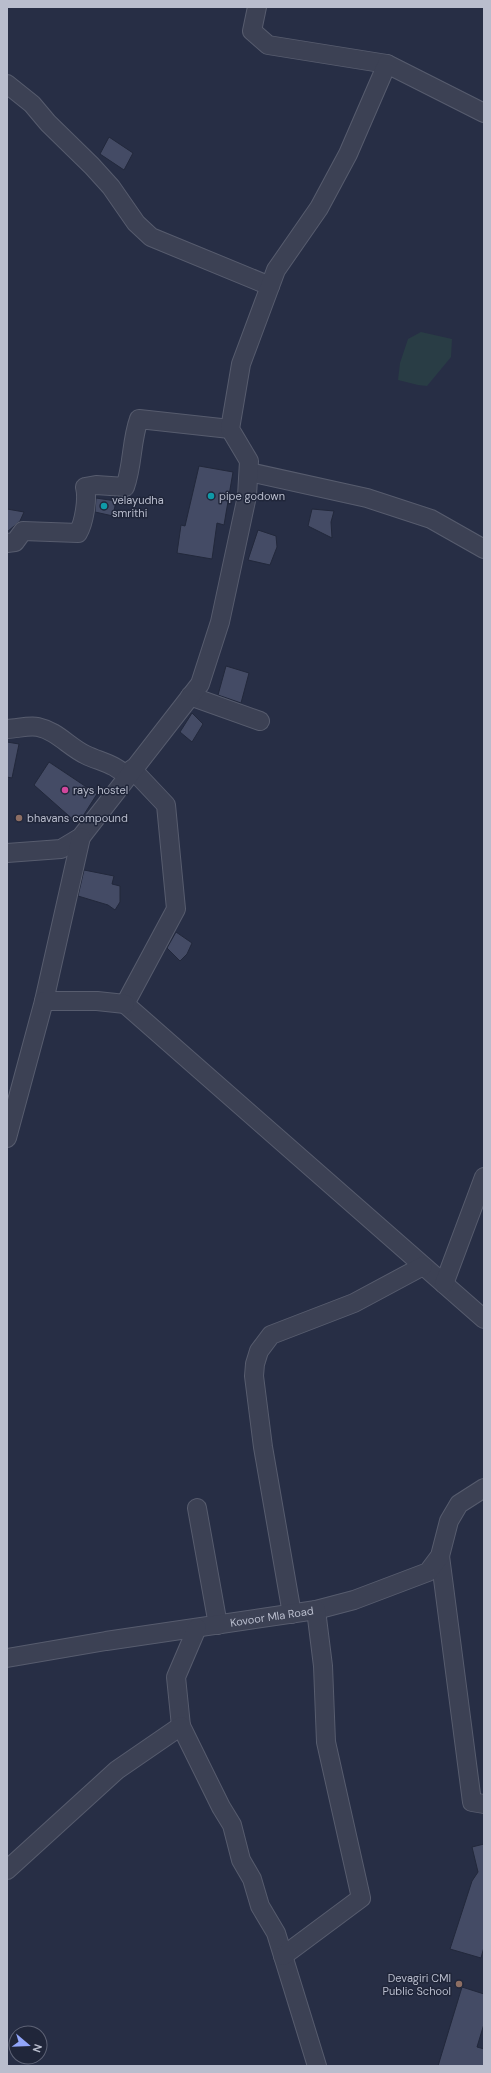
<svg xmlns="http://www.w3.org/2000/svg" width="491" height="2073" font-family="'DM Sans',sans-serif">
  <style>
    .green { fill: #293d45 }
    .building { fill: #444b65; stroke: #22283b }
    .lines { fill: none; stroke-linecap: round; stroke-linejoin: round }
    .minor-casing { stroke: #575c6e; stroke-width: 20 }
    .minor { stroke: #3c4154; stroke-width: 18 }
    .culture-dot { fill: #0f9aa8; stroke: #20263a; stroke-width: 1.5 }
    .hotel-dot { fill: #d1479c; stroke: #20263a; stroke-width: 1.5 }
    .education-dot { fill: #8d6e63; stroke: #20263a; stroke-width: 1.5 }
    .labels { text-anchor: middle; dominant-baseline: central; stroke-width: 3; stroke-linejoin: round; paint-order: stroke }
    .poi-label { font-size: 11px; fill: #b9bdcd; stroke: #20263a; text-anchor: start }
    .street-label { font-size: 11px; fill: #b9bdcd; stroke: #20263a }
  </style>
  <rect width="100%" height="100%" fill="#272e45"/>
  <!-- green -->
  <polygon class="green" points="421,332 452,339 451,357 427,386 418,385 398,380 400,363 408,339"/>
  <!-- building -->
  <g class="building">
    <polygon points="109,137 133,153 124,170 100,154"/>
    <polygon points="199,466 233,472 224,525 217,523 212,559 177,553 181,525 185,526"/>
    <polygon points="96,498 116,501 113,516 95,512"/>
    <polygon points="7,509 24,512 20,521 7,532"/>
    <polygon points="312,509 334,511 331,522 332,538 308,526"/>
    <polygon points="258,530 276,536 277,547 270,565 248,560"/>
    <polygon points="226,666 249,673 241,703 218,695"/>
    <polygon points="192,713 203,724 192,742 180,732"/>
    <polygon points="7,742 19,744 12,778 7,777"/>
    <polygon points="49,762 97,794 78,824 34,785"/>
    <polygon points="84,870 114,876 112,884 120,886 120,902 115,910 108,905 78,896"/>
    <polygon points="176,932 192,943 187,954 180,961 167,948"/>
    <polygon points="484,1844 484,1947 481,1958 450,1949 472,1881 478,1872 472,1847"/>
    <polygon points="462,1987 484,1994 484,2024 477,2047 484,2049 484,2066 438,2066"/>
  </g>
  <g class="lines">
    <defs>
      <g id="minor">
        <polyline points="257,7 252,31 268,45 387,64"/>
        <polyline points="7,84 32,104 48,123 92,166 111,187 136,223 151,237 270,286"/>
        <polyline points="249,472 367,498 431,519 484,549"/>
        <path d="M 7,543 L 15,542 L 23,531 L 78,533 C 84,523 88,499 85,487 L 96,485 L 125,487 C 133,465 131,441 139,419 L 230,429"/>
        <polyline points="190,696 260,721"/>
        <path d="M 7,729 C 17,729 28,725 38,727 C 57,731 69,747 86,755 C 101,762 116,764 127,777"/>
        <polyline points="132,769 166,805 176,909 125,1004 484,1319"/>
        <polyline points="7,853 61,849 81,837 200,684 220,622 247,496 249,461 230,429 241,364 276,270 319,208 348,154 387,64 484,113"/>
        <polyline points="44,1001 81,837"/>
        <polyline points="7,1138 44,1001 97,1001 125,1004"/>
        <polyline points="444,1284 484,1177"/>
        <polyline points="197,1508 218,1625"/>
        <polyline points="440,1556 472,1802 484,1804"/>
        <polyline points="292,1614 263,1447 254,1376 255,1364 259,1351 271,1335 354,1303 423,1266"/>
        <path id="s1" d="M 7,1658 L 106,1641 L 316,1610 L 354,1600 L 428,1572 L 440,1556 L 449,1521 L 459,1504 L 484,1488"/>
        <polyline points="181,1726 176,1677 197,1628"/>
        <polyline points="7,1870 117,1770 181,1726 221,1807 232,1825 241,1860 252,1879 260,1906 276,1933 317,2066"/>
        <polyline points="283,1956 361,1898 326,1742 323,1666 316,1610"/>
      </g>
    </defs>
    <!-- minor casing -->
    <use href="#minor" class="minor-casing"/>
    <!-- minor -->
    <use href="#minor" class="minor"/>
  </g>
  <!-- markers -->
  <g class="culture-dot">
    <circle cx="211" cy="496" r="4"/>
    <circle cx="104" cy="506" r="4"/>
  </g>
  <circle class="hotel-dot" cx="65" cy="790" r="4"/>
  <g class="education-dot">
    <circle cx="19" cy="818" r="4"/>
    <circle cx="459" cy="1984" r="4"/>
  </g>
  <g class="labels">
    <!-- poi labels -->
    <g class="poi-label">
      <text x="219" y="496">pipe godown</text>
      <text x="112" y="500">velayudha<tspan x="112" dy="13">smrithi</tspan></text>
      <text x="73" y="790">rays hostel</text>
      <text x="27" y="818">bhavans compound</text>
      <text x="451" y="1978" text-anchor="end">Devagiri CMI<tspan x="451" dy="13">Public School</tspan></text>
    </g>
    <!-- street labels -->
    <g class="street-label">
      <text stroke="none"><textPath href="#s1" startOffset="268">Kovoor Mla Road</textPath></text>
    </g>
  </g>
  <!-- border -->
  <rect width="491" height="2073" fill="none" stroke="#b9bdcd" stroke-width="16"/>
  <!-- north arrow -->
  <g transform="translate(28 2045) rotate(109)"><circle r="19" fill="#20263a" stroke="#5d6275"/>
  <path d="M0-3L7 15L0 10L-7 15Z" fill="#92a6fa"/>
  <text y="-6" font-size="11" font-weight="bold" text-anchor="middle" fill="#b9bdcd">N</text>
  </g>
</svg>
